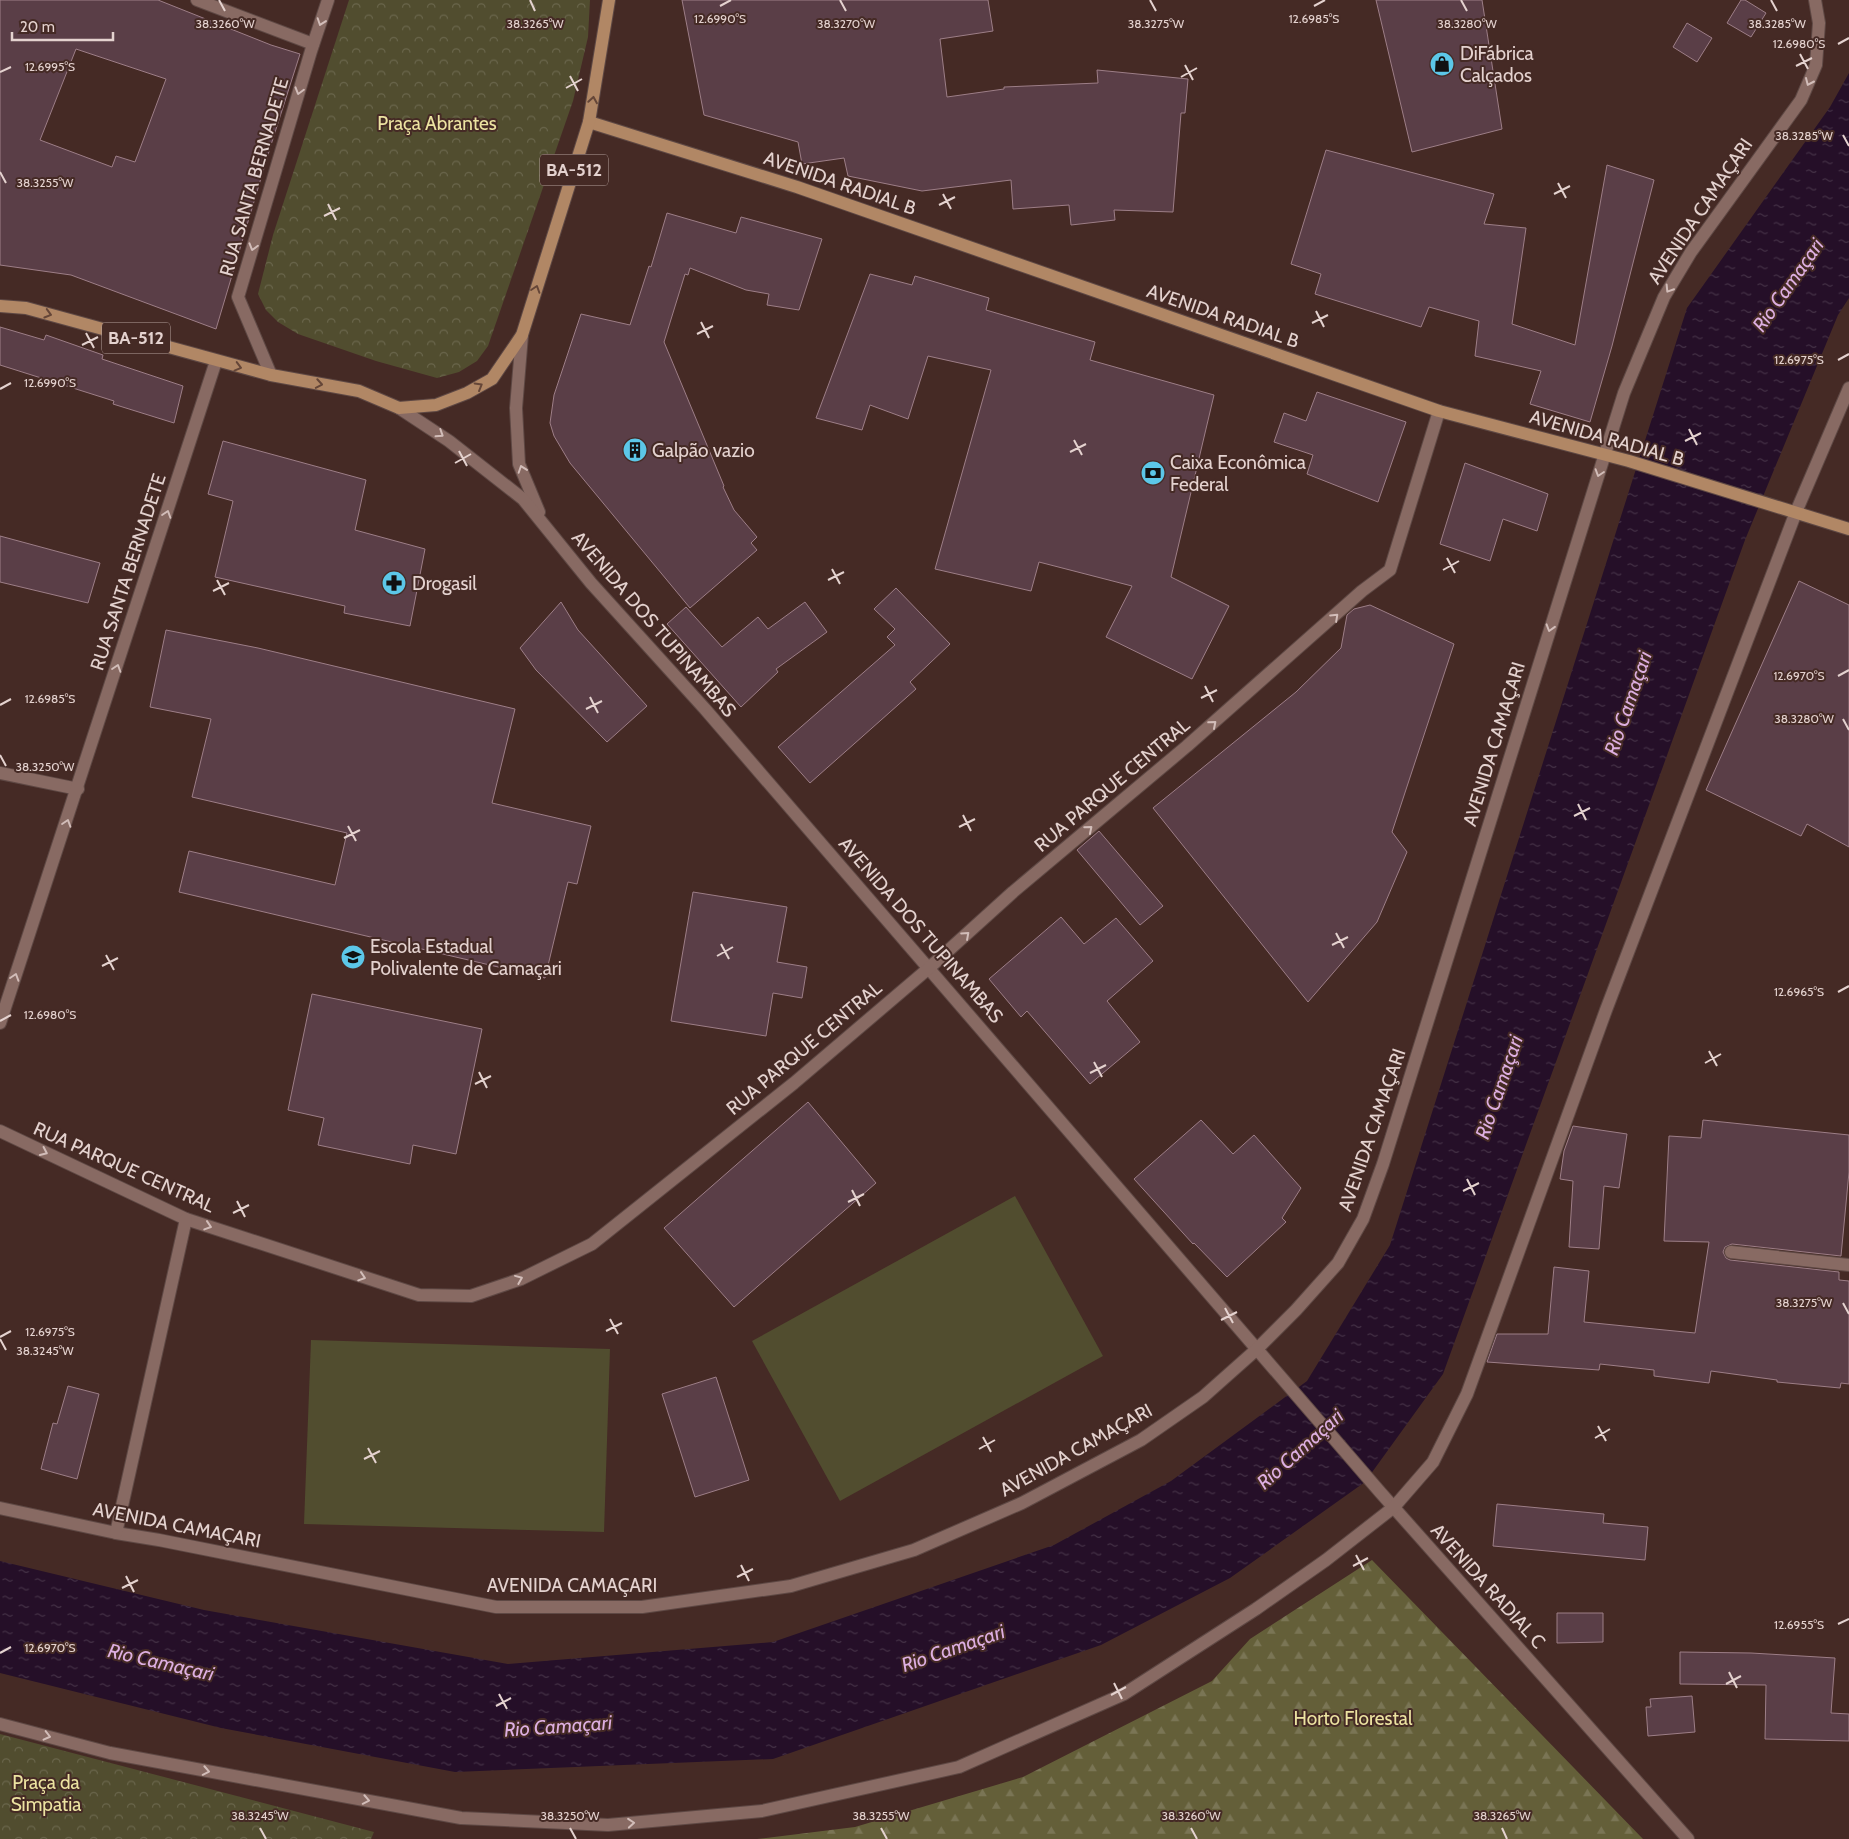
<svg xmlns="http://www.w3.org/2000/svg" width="1849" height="1839" font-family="Cabin,sans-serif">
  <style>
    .forest { fill: url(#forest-firs) }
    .park { fill: url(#park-crowns) }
    .pitch { fill: #514d2f }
    .water { fill: url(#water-ripples) }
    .building { fill: #5a3e47; stroke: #9d7e87; fill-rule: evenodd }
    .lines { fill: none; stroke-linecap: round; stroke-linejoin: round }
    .minor-casing { stroke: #5e4844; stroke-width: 14 }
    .major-casing { stroke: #5e4844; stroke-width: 14 }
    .minor { stroke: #886a63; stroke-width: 12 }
    .major { stroke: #b18765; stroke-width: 12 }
    .oneway { stroke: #d2bdb9 }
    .oneway2 { stroke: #654638 }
    .ticks { fill: none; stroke: #e4d2cf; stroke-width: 2 }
    .labels { text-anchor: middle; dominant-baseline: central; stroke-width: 4; stroke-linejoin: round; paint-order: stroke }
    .shield { fill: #452a25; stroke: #b4a09c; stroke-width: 1 }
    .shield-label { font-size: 18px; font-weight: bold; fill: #e4d2cf }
    .poi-label { font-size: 19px; fill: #e4d2cf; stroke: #452a25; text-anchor: start }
    .park-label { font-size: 19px; fill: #ece3a1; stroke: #452a25 }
    .street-label { font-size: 19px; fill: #e4d2cf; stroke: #452a25 }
    .water-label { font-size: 20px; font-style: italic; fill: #ddafe1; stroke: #452a25 }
    .ticks-label { font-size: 12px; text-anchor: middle; fill: #e4d2cf; stroke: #452a25; stroke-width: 4; stroke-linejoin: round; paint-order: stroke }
  </style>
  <defs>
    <pattern id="forest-firs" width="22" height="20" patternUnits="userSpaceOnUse" patternTransform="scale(1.25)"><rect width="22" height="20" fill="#645f39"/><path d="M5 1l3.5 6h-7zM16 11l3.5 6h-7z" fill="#7a7555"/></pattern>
    <pattern id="park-crowns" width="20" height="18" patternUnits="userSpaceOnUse" patternTransform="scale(1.25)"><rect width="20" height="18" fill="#514d2f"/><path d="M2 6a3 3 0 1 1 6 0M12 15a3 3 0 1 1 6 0" fill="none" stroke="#6a664c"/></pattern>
    <pattern id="water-ripples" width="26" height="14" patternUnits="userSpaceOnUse" patternTransform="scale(1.25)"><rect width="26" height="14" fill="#250f28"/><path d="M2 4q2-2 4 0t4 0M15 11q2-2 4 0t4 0" fill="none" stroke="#443146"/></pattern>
  </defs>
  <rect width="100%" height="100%" fill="#452a25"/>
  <!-- forest -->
  <polygon class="forest" points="1372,1560 1643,1839 757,1839 855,1827 1023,1777 1212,1681 1250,1639"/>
  <!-- park -->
  <g class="park">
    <polygon points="349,0 590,0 588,37 573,101 488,346 477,361 459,372 437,378 376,361 298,334 278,322 266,310 258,294 273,235"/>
    <polygon points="0,1734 374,1832 371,1839 0,1839"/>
  </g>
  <!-- pitch -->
  <g class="pitch">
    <polygon points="1015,1196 1103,1356 840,1501 752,1341"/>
    <polygon points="311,1340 610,1349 604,1532 304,1524"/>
  </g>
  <!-- water -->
  <polygon class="water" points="1849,73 1849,298 1838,315 1745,540 1443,1374 1365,1482 1230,1578 1101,1645 773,1759 455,1772 221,1728 0,1673 0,1561 204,1610 508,1664 773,1642 1054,1545 1171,1481 1307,1381 1390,1245 1687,308 1830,107"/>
  <!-- building -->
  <g class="building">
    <path d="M 0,0 L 158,0 L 271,45 L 300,54 L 270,148 L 216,329 L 71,275 L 0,265 ZM 76,49 L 166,79 L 135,162 L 116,156 L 112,167 L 40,140 Z"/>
    <polygon points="682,0 988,0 993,31 940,39 947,97 1004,89 1004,87 1098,83 1097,70 1188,79 1185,113 1181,113 1173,212 1114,210 1115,220 1071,225 1069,205 1013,209 1011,180 922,191 848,176 844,158 802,164 798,142 704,115"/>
    <polygon points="1376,0 1482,0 1502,129 1412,152"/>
    <polygon points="1741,0 1745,0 1766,13 1751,37 1727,23"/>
    <polygon points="1687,23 1712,38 1697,62 1673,47"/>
    <polygon points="1326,150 1494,194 1484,224 1526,228 1512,324 1575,345 1607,165 1654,180 1612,346 1590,422 1530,404 1541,371 1475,356 1479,321 1429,307 1421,327 1315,294 1321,274 1291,264"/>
    <polygon points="667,213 736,233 741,217 822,239 799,310 767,305 769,294 746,290 690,268 688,275 685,274 664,342 724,486 723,487 734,510 757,537 751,543 757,550 690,608 570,463 554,436 550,423 554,395 581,314 630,325 649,266 651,267"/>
    <polygon points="870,274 912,285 915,276 989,298 986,310 1095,342 1090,360 1214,395 1171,577 1229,606 1192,679 1106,637 1132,586 1039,562 1031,591 935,569 991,370 928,356 908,419 870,405 862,430 816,418"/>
    <polygon points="0,327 44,340 46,335 103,355 102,359 183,386 174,423 113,404 114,401 0,365"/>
    <polygon points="1317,392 1406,422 1378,502 1307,474 1313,455 1274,442 1284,413 1306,421"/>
    <polygon points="223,441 366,480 355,530 425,549 410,626 344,613 345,606 215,577 233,501 208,494"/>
    <polygon points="1465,463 1548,494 1537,531 1503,519 1490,561 1440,544"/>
    <polygon points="0,536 100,563 88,603 0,582"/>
    <polygon points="1799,581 1849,605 1849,847 1807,824 1801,836 1706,790"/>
    <polygon points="896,588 950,644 910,682 916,689 810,783 778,747 895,645 887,637 895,629 874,609"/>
    <polygon points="561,602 578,630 647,706 607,742 536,670 520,648"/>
    <polygon points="805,602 827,632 776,669 778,672 741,707 667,624 686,607 722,647 758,617 768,629"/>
    <polygon points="1370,605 1454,644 1392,832 1407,852 1377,922 1308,1002 1153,808 1296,692 1341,648 1347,615 1354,609"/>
    <polygon points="166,630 258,648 515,709 492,803 591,826 577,884 568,882 545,978 179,892 189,851 335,885 347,833 192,797 211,719 150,707"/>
    <polygon points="1099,831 1163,906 1140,925 1077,850"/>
    <polygon points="693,892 787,907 777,962 807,967 802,998 773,993 766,1036 671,1021"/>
    <polygon points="1061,917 1084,944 1116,918 1153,961 1107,1001 1140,1042 1090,1084 1027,1011 1021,1017 989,979"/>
    <polygon points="312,994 482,1029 456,1154 413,1145 410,1164 318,1145 324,1118 288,1110"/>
    <polygon points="808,1102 876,1183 734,1307 664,1228"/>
    <polygon points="1201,1120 1233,1154 1254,1135 1301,1188 1282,1218 1286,1222 1227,1277 1194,1243 1193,1244 1134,1179"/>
    <polygon points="1703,1120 1849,1135 1849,1172 1841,1256 1732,1244 1725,1247 1723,1252 1726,1258 1730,1260 1839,1272 1839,1280 1849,1281 1849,1384 1841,1383 1840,1388 1777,1382 1777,1380 1711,1371 1709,1383 1654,1376 1654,1370 1600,1364 1599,1370 1487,1362 1497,1334 1548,1334 1554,1267 1589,1271 1584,1322 1695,1333 1709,1242 1664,1241 1669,1136 1701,1138"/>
    <polygon points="1573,1126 1627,1134 1619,1188 1604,1186 1599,1249 1569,1247 1573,1181 1560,1179 1564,1151"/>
    <polygon points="716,1377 749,1480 695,1497 662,1394"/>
    <polygon points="68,1386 99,1394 77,1479 41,1469 53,1423 57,1424"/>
    <polygon points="1497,1504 1604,1514 1603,1523 1648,1527 1645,1560 1493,1546"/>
    <polygon points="1557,1613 1603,1613 1603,1642 1557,1643"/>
    <polygon points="1680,1652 1751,1653 1835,1658 1831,1713 1849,1714 1849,1741 1765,1739 1766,1685 1680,1684"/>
    <polygon points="1692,1696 1695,1732 1648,1736 1646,1707 1651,1707 1650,1699"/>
  </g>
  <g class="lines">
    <defs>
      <g id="minor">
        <polyline points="197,0 313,44"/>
        <polyline points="522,335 516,408 519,464 539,512"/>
        <polyline points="271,375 238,297 311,51 328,0"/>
        <polyline points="399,408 449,441 523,499 591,583 705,709 1380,1492 1688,1839"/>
        <polyline points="0,773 78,789"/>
        <polyline points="0,1023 216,361"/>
        <polyline points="0,1131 186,1219 419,1295 471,1296 521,1279 592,1244 794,1083 929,968 1013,892 1187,746 1362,591 1390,570 1439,411"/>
        <polyline points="1731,1252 1849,1265"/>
        <polyline points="0,1508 116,1533 159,1540 496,1607 642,1607 791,1586 914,1550 1022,1503 1141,1440 1203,1397 1257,1349 1296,1310 1338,1263 1363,1219 1383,1164 1624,393 1664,297 1691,252 1801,100 1816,65 1819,23 1815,0"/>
        <polyline points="116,1533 186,1219"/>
        <polyline points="0,1724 110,1753 461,1818 608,1825 762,1811 959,1767 1124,1694 1256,1609 1326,1560 1394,1507 1433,1462 1467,1394 1606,1010 1796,512 1849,388"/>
      </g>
      <g id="major">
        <polyline points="589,122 797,187 1439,411 1629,461 1849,529"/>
        <polyline points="0,306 26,308 271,375 359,391 399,408 436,405 467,393 492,379 522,335 589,122 609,0"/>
      </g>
    </defs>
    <!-- minor casing -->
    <use href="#minor" class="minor-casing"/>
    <!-- major casing -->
    <use href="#major" class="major-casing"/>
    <!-- minor -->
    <use href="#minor" class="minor"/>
    <!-- major -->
    <use href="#major" class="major"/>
  </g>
  <!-- one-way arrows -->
  <defs><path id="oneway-chevron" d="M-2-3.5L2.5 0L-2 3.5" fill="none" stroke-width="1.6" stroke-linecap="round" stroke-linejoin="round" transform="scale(1.25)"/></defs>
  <g class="oneway">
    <use href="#oneway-chevron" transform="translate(321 22) rotate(109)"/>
    <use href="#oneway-chevron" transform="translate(1809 82) rotate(114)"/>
    <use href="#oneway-chevron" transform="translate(299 91) rotate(106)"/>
    <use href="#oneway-chevron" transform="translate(253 247) rotate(106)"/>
    <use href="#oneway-chevron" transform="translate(1669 289) rotate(122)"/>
    <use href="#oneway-chevron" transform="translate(440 434) rotate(33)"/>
    <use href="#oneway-chevron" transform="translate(522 469) rotate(-109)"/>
    <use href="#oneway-chevron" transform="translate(1599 473) rotate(108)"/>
    <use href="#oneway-chevron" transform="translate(167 514) rotate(-72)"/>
    <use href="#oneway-chevron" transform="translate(1335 617) rotate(-43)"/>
    <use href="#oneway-chevron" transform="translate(1550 628) rotate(107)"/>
    <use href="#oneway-chevron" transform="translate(117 668) rotate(-72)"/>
    <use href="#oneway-chevron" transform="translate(1213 724) rotate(-41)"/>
    <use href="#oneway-chevron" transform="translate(67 823) rotate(-72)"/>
    <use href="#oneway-chevron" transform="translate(1089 829) rotate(-40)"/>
    <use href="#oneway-chevron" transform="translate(966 935) rotate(-42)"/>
    <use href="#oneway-chevron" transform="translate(15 977) rotate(-72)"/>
    <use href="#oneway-chevron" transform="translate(44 1152) rotate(25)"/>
    <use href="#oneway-chevron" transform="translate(208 1226) rotate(18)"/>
    <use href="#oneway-chevron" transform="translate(362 1277) rotate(18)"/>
    <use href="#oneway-chevron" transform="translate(519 1279) rotate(-22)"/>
    <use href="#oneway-chevron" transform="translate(47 1736) rotate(14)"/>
    <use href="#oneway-chevron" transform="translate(206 1771) rotate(11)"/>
    <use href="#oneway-chevron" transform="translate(366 1800) rotate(11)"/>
    <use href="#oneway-chevron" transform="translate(631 1823) rotate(-5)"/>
  </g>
  <g class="oneway2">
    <use href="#oneway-chevron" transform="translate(593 100) rotate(-81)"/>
    <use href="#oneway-chevron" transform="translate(536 289) rotate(-72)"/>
    <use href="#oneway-chevron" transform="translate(48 314) rotate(16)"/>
    <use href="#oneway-chevron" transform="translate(238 367) rotate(15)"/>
    <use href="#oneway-chevron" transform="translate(319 384) rotate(10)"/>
    <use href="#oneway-chevron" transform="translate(479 386) rotate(-30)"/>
  </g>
  <!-- ticks -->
  <path class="ticks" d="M 219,0 L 225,11M 530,0 L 535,11M 840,0 L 846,11M 1150,0 L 1156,11M 1461,0 L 1467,11M 1771,0 L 1777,11M 720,6 L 731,0M 1314,6 L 1325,0M 1838,44 L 1849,38M 1800,54 L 1808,69M 1185,65 L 1193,80M 1796,66 L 1812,58M 0,72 L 11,67M 570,76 L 578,91M 1181,77 L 1197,68M 566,88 L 582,79M 1843,135 L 1849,146M 0,172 L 6,183M 1558,183 L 1566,198M 943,194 L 951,209M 1554,194 L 1570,186M 328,204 L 336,220M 939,205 L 955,197M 324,216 L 340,208M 1316,311 L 1324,327M 701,322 L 709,338M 1312,323 L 1328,315M 86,333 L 94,348M 697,334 L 713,326M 82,345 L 98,337M 1838,360 L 1849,354M 0,389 L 11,383M 1689,429 L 1697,445M 1074,440 L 1082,455M 1685,441 L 1701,433M 459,451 L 467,466M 1070,452 L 1086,444M 455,463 L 471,454M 1447,558 L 1455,573M 832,569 L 840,584M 1443,570 L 1459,561M 217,580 L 225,595M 828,580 L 844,572M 213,591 L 229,583M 1838,676 L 1849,670M 1205,686 L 1213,702M 590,697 L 598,713M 1201,698 L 1217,690M 0,705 L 11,699M 586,709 L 602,701M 1843,719 L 1849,730M 0,755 L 6,766M 1578,804 L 1586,820M 963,815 L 971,831M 1574,816 L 1590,808M 348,826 L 356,841M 959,827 L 975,819M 344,838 L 360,830M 1336,933 L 1344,948M 721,944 L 729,959M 1332,945 L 1348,937M 106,955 L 114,970M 717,956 L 733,947M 102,966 L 118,958M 1838,992 L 1849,986M 0,1021 L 11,1015M 1709,1051 L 1717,1066M 1094,1062 L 1102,1077M 1705,1063 L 1721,1054M 479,1072 L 487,1088M 1090,1073 L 1106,1065M 475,1084 L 491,1076M 1467,1179 L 1475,1195M 852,1190 L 860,1206M 1463,1191 L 1479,1183M 237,1201 L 245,1217M 848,1202 L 864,1194M 233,1213 L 249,1205M 1843,1303 L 1849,1314M 1225,1308 L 1233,1323M 610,1319 L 618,1334M 1221,1320 L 1237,1312M 606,1331 L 622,1323M 0,1337 L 11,1331M 0,1339 L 6,1350M 1598,1426 L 1606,1441M 983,1437 L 991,1452M 1595,1438 L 1610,1429M 368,1448 L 376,1463M 979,1449 L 995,1440M 364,1459 L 380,1451M 1356,1555 L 1364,1570M 741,1565 L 749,1581M 1353,1566 L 1368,1558M 126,1576 L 134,1592M 737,1577 L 753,1569M 122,1588 L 138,1580M 1838,1624 L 1849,1619M 0,1653 L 11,1647M 1729,1672 L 1737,1688M 1114,1683 L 1122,1699M 1726,1684 L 1741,1676M 499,1694 L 507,1709M 1111,1695 L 1126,1687M 496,1706 L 511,1698M 260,1828 L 266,1839M 570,1828 L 576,1839M 881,1828 L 887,1839M 1191,1828 L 1197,1839M 1502,1828 L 1507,1839"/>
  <!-- icons -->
  <defs>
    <symbol id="shop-disc" viewBox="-11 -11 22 22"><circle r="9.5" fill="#5cc7e8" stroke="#452a25"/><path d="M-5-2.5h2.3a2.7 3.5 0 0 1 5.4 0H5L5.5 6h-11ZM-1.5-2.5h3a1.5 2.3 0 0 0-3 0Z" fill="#111"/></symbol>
    <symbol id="building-disc" viewBox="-11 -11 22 22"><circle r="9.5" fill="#5cc7e8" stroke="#452a25"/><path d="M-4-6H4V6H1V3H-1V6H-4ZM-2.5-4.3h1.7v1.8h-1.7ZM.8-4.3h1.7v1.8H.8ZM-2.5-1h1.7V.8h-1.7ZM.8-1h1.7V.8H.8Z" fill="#111"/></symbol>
    <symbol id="bank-disc" viewBox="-11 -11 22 22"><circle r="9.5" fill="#5cc7e8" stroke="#452a25"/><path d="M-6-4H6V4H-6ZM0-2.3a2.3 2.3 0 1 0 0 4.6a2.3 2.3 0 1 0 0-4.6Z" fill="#111"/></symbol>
    <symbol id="pharmacy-disc" viewBox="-11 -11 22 22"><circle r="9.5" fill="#5cc7e8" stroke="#452a25"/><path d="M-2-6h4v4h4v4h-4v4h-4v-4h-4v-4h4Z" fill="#111"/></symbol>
    <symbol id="school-disc" viewBox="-11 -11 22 22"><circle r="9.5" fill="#5cc7e8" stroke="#452a25"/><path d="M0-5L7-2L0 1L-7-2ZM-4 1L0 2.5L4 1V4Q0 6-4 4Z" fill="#111"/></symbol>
  </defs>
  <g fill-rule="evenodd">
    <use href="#shop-disc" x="1428" y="50" width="28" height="28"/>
    <use href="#building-disc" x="621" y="436" width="28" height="28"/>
    <use href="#bank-disc" x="1139" y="459" width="28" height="28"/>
    <use href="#pharmacy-disc" x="380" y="569" width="28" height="28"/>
    <use href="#school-disc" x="339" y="943" width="28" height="28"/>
  </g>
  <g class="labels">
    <!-- shield labels -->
    <g class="shield">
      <rect x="540" y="154.5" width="68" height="31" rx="4"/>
      <rect x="102" y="322.5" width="68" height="31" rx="4"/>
    </g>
    <g class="shield-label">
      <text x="574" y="170">BA-512</text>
      <text x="136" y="338">BA-512</text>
    </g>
    <!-- poi labels -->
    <g class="poi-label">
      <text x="1460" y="53">DiFábrica<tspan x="1460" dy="22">Calçados</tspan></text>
      <text x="652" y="450">Galpão vazio</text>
      <text x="1170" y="462">Caixa Econômica<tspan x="1170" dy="22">Federal</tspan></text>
      <text x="412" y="583">Drogasil</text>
      <text x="370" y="946">Escola Estadual<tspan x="370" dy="22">Polivalente de Camaçari</tspan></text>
    </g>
    <!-- park labels -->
    <g class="park-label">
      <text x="437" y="123">Praça Abrantes</text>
      <text x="1353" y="1718">Horto Florestal</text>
      <text x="46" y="1782">Praça da<tspan x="46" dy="22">Simpatia</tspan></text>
    </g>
    <!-- street labels -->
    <g class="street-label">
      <text transform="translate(254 177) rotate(-74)">RUA SANTA BERNADETE</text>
      <text transform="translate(840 183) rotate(19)">AVENIDA RADIAL B</text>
      <text transform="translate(1700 211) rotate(-56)">AVENIDA CAMAÇARI</text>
      <text transform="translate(1223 316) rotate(19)">AVENIDA RADIAL B</text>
      <text transform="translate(1607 438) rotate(16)">AVENIDA RADIAL B</text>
      <text transform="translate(128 572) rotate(-72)">RUA SANTA BERNADETE</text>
      <text transform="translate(654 624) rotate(49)">AVENIDA DOS TUPINAMBAS</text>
      <text transform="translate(1494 744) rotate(-73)">AVENIDA CAMAÇARI</text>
      <text transform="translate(1112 785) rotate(-40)">RUA PARQUE CENTRAL</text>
      <text transform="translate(921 930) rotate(49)">AVENIDA DOS TUPINAMBAS</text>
      <text transform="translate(804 1048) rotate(-40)">RUA PARQUE CENTRAL</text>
      <text transform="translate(1372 1130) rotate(-71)">AVENIDA CAMAÇARI</text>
      <text transform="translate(124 1167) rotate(24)">RUA PARQUE CENTRAL</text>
      <text transform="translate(1076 1450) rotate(-29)">AVENIDA CAMAÇARI</text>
      <text transform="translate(177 1525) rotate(11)">AVENIDA CAMAÇARI</text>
      <text x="572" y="1585">AVENIDA CAMAÇARI</text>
      <text transform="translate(1488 1586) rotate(48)">AVENIDA RADIAL C</text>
    </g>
    <!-- water labels -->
    <g class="water-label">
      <text transform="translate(1788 285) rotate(-55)">Rio Camaçari</text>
      <text transform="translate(1628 703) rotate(-71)">Rio Camaçari</text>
      <text transform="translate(1499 1087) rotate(-71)">Rio Camaçari</text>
      <text transform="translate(1300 1449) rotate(-42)">Rio Camaçari</text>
      <text transform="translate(953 1648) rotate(-19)">Rio Camaçari</text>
      <text transform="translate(161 1662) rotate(13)">Rio Camaçari</text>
      <text transform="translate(558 1726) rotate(-4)">Rio Camaçari</text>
    </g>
  </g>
  <g class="ticks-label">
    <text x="720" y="23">12.6990°S</text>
    <text x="1314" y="23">12.6985°S</text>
    <text x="1156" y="28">38.3275°W</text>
    <text x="1467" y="28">38.3280°W</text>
    <text x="225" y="28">38.3260°W</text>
    <text x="535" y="28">38.3265°W</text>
    <text x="846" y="28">38.3270°W</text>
    <text x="1777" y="28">38.3285°W</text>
    <text x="1799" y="48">12.6980°S</text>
    <text x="50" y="71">12.6995°S</text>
    <text x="1804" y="140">38.3285°W</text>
    <text x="45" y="187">38.3255°W</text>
    <text x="1799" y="364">12.6975°S</text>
    <text x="50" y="387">12.6990°S</text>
    <text x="1799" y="680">12.6970°S</text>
    <text x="50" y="703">12.6985°S</text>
    <text x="1804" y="723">38.3280°W</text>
    <text x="45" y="771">38.3250°W</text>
    <text x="1799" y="996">12.6965°S</text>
    <text x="50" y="1019">12.6980°S</text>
    <text x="1804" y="1307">38.3275°W</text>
    <text x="50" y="1336">12.6975°S</text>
    <text x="45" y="1355">38.3245°W</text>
    <text x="1799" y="1629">12.6955°S</text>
    <text x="50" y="1652">12.6970°S</text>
    <text x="260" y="1820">38.3245°W</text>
    <text x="570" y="1820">38.3250°W</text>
    <text x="881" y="1820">38.3255°W</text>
    <text x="1191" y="1820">38.3260°W</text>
    <text x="1502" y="1820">38.3265°W</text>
  </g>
  <!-- scale -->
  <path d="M12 32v8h101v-8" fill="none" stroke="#e4d2cf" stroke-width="2.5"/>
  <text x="20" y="32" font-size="15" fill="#e4d2cf" stroke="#452a25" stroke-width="4" paint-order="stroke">20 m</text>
</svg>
